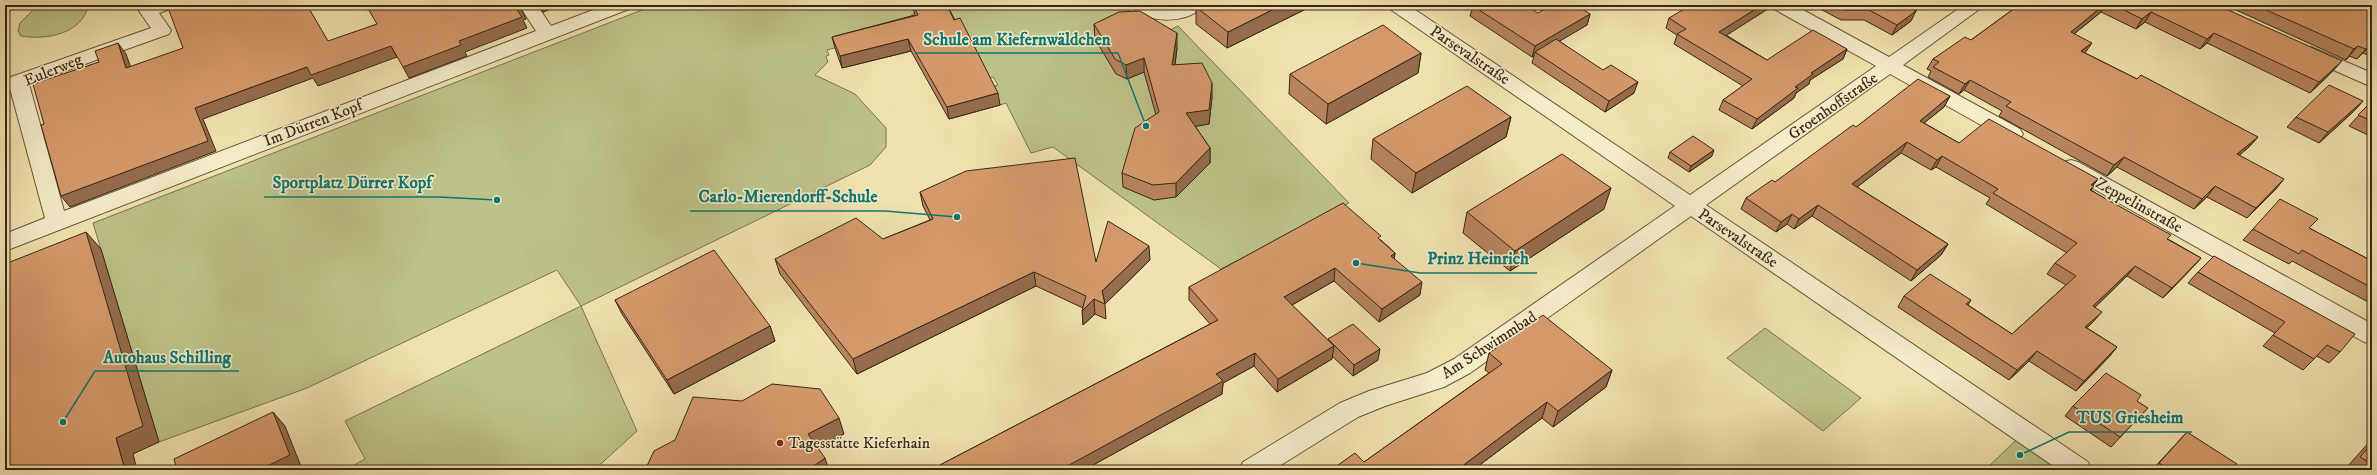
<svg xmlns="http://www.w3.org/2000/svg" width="2377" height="475" font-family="'IM FELL DW Pica',serif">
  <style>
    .green { fill: #bdc288; stroke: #7b744e }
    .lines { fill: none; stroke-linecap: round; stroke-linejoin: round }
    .street-casing { stroke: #67553a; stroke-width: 2 }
    .street { fill: #f5ecca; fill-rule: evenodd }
    .wall { fill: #b7845d; stroke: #392614 }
    .shaded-wall { fill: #956c4c; stroke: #392614 }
    .building { fill: #d59a6c; stroke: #392614 }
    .poi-dot { fill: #8f2418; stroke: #f5ecca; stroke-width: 1.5 }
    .labels { text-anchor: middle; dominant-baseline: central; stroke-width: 3; stroke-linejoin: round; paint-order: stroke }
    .street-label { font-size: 16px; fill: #392614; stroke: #f5ecca }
    .poi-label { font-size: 16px; fill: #392614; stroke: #f5ecca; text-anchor: start }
    .leader { fill: none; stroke: #0f766e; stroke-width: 1.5 }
    .callout-dot { fill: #0f766e; stroke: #f5ecca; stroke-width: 1.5 }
    .callout-label { font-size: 17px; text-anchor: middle; font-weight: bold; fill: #0f766e; stroke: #f5ecca; stroke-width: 3; stroke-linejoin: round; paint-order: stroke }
  </style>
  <rect width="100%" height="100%" fill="#f0e2ae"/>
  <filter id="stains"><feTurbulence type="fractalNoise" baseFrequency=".005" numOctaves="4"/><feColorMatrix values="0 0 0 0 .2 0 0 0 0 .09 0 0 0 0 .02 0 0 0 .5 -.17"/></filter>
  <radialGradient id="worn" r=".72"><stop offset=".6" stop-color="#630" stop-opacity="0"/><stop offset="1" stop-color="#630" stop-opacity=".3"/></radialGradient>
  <!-- green -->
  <g class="green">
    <path d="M 38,5 L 85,5 L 87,10 C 78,35 44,40 21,36 L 18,31 L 20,23 Z"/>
    <polygon points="655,5 1122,5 1162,34 1178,26 1349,203 1221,269 1053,147 1031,153 1006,103 1000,105 991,87 998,85 993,77 986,78 914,13 897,32 827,50 829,55 826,56 828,62 815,75 855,94 886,128 886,147 870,165 581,306 637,431 594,470 345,470 365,459 345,421 581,306 557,270 307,388 159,442 93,223"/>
    <polygon points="1765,328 1861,398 1823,431 1727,358"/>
    <polygon points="2016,440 2060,470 1985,470"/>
  </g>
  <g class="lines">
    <defs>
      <g id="street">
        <polygon points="147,5 173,5 170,9 159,13 171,30 169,34 29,84 64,211 536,31 519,5 537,5 551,26 606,5 632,5 629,9 5,251 5,234 45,218 8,81 11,77 151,28 139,11"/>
        <path d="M 1131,5 L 1152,5 L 1160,9 L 1180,5 L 1204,5 C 1191,24 1144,25 1131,5 Z"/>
        <polygon points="1387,5 1408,5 1690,195 1876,66 1774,9 1771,5 1794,5 1889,57 1964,5 1985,5 1903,65 2020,129 2023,134 2020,139 2013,141 2006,139 1890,74 1706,205 2088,462 2092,470 2059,470 1691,216 1470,373 1444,387 1385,406 1358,417 1273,470 1239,470 1243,462 1340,403 1369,391 1427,373 1454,359 1675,206 1390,9"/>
        <polygon points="2311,47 2372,73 2372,87 2304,57 2301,53 2304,49"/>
        <polygon points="2071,160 2078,162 2372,324 2372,344 2364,342 2064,172 2061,167 2064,162"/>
      </g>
    </defs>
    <!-- street casing -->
    <use href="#street" class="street-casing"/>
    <!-- street -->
    <use href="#street" class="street"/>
  </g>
  <!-- wall -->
  <g class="wall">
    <polygon points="538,5 560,5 543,12"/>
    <polygon points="912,5 947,5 1000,105 949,119 911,51 842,68 835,48 832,37 915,15"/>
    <polygon points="1219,5 1314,5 1227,48 1196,24 1196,7 1217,6"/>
    <polygon points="1813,5 1924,5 1915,11 1911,21 1892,35 1864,20 1841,20"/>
    <polygon points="2019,5 2217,5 2333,71 2310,93 2207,43 2200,49 2145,22 2136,29 2101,12 2074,34 2085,53 2137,79 2258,137 2249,147 2239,155 2276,189 2247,218 2207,197 2194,209 2117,167 2107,176 1999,116 2002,111 1964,90 1959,94 1928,77 1931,71 1927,69 1933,59 1971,40"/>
    <polygon points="2225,5 2372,5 2372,57 2363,53 2357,59 2349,56 2346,60"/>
    <polygon points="1473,6 1538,13 1590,14 1587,25 1559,41 1634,93 1605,112 1532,63 1534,56 1532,57 1470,16"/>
    <polygon points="1771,7 1726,35 1767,60 1847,49 1843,59 1810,80 1809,84 1796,93 1794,98 1752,129 1719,110 1723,100 1743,86 1674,44 1677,35 1666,28 1669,18"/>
    <polygon points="1094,24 1177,48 1175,65 1212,97 1209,124 1195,126 1210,148 1210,163 1176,197 1154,200 1123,187 1122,173 1156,115 1144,72 1127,79 1116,74 1095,39"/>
    <polygon points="1421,53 1418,73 1326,124 1289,94 1290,74"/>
    <polygon points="1950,96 1944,107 1924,123 1959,143 2098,179 2093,186 2091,190 2168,239 2201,258 2192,268 2163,298 2127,276 2095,307 2093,322 2087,328 2117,347 2108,358 2076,391 2029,361 2009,380 1898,307 1904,296 1971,300 1968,305 2012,334 2066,285 2047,274 2055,263 2067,253 1986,204 1990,198 1936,167 1931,170 1901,153 1857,187 1948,244 1941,255 1911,281 1812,216 1794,229 1787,224 1776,232 1741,209 1746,198 1775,182 1856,127"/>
    <polygon points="2363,101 2353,112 2319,143 2287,127 2296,117"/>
    <polygon points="2372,101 2372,137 2349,126"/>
    <polygon points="1511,117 1506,137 1412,193 1371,159 1373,139"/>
    <polygon points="1670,152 1712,156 1689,172 1668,158"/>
    <polygon points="920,192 1096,262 1150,260 1105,304 1106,319 1095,314 1083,325 1083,308 1036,286 857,374 780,274 775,259 883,239 930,220 923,206"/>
    <polygon points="1604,209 1510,271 1463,233 1467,212"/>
    <polygon points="2309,228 2372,261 2372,304 2292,261 2289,264 2243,240 2253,229"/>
    <polygon points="1381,240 1395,253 1394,259 1420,295 1379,322 1334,281 1292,305 1328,340 1328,339 1378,360 1353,376 1332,356 1332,359 1277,392 1254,366 1223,383 1222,394 1084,470 942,470 940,465 1210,324 1189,300 1189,287"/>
    <polygon points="2198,272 2340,352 2329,363 2317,356 2303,370 2263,346 2275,333 2188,283"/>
    <polygon points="615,300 770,326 775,341 674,394 622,314"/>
    <polygon points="1489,353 1612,370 1606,387 1553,427 1542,418 1473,470 1331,470 1364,462 1489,373 1485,370"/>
    <polygon points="2073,406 2148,408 2111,447 2065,416"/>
    <polygon points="2187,432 2232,470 2152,470"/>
    <polygon points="2372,439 2372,470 2352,470 2347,467"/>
  </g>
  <!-- shaded-wall -->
  <g class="shaded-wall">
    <polygon points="540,5 560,5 543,12"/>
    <polygon points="1282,5 1314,5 1227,48 1228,32"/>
    <polygon points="1762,5 1771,5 1771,7 1716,42 1719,32"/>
    <polygon points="1915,5 1924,5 1905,18 1910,8"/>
    <polygon points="2104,5 2105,5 2101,12 2064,42 2071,32"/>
    <polygon points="521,8 526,19 523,20 527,28 465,52 467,56 409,78 403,67"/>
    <polygon points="1916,11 1911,21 1892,35 1897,25"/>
    <polygon points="2151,12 2145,22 2136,29 2142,19"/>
    <polygon points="1590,14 1587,25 1538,54 1535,52 1534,56 1532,57 1535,46"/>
    <polygon points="1177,33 1177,48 1173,79 1172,65"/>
    <polygon points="2214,33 2207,43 2200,49 2207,39"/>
    <polygon points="908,39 911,51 842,68 840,56"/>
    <polygon points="118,43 126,54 135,79 126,68"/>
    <polygon points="2092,43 2085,53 2081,51"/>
    <polygon points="2372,43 2363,53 2357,59 2366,49"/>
    <polygon points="391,46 397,57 318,86 313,78 203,119 216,151 70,207 61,196 195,108 307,67"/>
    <polygon points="2358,46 2349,56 2346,60 2354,49"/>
    <polygon points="1847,49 1843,59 1810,80 1809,84 1796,93 1794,98 1752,129 1757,119 1811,73"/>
    <polygon points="1421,53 1418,73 1326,124 1328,104"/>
    <polygon points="1144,58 1144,72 1127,79 1126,65"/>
    <polygon points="2342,61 2333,71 2310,93 2319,82"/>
    <polygon points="1970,80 1964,90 1959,94 1965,84"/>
    <polygon points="1638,82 1634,93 1605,112 1609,101"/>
    <polygon points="1212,83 1212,97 1209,124 1186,128 1186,113"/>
    <polygon points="998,93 1000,105 949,119 947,107"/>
    <polygon points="1950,96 1944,107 1914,131 1920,121"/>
    <polygon points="2363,101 2353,112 2319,143 2328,132"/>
    <polygon points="1511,117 1506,137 1412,193 1416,173"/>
    <polygon points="2258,137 2249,147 2229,164 2237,154"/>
    <polygon points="1907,142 1901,153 1847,195 1852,184"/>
    <polygon points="1210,148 1210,163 1176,197 1176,183"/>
    <polygon points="1714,150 1712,156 1689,172 1691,166"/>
    <polygon points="1942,156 1936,167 1931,170 1937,160"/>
    <polygon points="2124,157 2117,167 2107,176 2114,165"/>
    <polygon points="2098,179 2091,188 2094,186 2086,197 2091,185"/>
    <polygon points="2284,179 2276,189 2247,218 2256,208"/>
    <polygon points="2215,186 2207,197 2194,209 2202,199"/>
    <polygon points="1611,188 1604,209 1510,271 1515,251"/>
    <polygon points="1818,205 1812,216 1794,229 1799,219"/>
    <polygon points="1792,214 1787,224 1776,232 1781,222"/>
    <polygon points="86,232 101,249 159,442 133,454 137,470 125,470 116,438"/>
    <polygon points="1948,244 1941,255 1911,281 1917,270"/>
    <polygon points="1149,246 1150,260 1105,304 1102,291"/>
    <polygon points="1395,253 1393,266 1391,256"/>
    <polygon points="2201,258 2192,268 2163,298 2172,288"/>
    <polygon points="2135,266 2127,276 2085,317 2093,306"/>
    <polygon points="1335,268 1334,281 1283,310 1284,297"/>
    <polygon points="1034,272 1036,286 857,374 853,359"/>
    <polygon points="1422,282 1420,295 1379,322 1382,309"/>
    <polygon points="1094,299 1095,314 1083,325 1082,311"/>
    <polygon points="2102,312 2093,322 2077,338 2085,327"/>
    <polygon points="770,326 775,341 674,394 667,380"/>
    <polygon points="1334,346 1332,359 1277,392 1278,379"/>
    <polygon points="2117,347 2108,358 2076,391 2084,381"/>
    <polygon points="1380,349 1378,360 1353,376 1354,365"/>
    <polygon points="2037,351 2029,361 2009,380 2017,370"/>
    <polygon points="1255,353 1254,366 1223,383 1222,394 1084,470 1060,470 1216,374"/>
    <polygon points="1612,370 1606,387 1553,427 1558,411"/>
    <polygon points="1547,402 1542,418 1473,470 1457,470"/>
    <polygon points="273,412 285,426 302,469 300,470 259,470"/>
    <polygon points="839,418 844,434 814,451 808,434"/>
    <polygon points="825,458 829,470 808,470"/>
  </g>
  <!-- building -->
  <g class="building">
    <polygon points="167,5 307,5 328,41 377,24 366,5 520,5 521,8 517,10 522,17 459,41 461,45 403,67 391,46 311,75 307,67 195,108 208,141 61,196 41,125 44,124 33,84 99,62 95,51 118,43 126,68 183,48"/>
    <polygon points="913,5 947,5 954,20 960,18 998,93 947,107 908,39 840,56 832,37 918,15"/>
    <polygon points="1219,5 1282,5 1228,32 1196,7 1217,6"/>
    <polygon points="1474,5 1526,5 1538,13 1552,5 1576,5 1590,14 1535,46 1473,6"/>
    <polygon points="1691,5 1762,5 1719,32 1767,60 1813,30 1847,49 1811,73 1813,74 1795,87 1798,88 1757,119 1723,100 1752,79 1677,34 1686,29 1669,18"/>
    <polygon points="1836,5 1915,5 1910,8 1916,11 1897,25 1869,10 1845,10"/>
    <polygon points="2019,5 2104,5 2071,32 2092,43 2081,51 2137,79 2141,75 2258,137 2237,154 2284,179 2256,208 2215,186 2202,199 2124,157 2114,165 2006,106 2011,102 1970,80 1965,84 1933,67 1939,62 1933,59 1965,37 1971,40"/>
    <polygon points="2114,5 2217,5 2342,61 2319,82 2214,33 2207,39 2151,12 2142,19"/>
    <polygon points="2255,5 2372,5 2372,43 2366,49 2358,46 2354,49"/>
    <polygon points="1140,11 1177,33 1172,65 1202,63 1212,83 1209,110 1186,113 1210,148 1176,183 1153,185 1122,173 1135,128 1159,112 1144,58 1126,65 1115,59 1094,24 1119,12"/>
    <polygon points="1383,25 1421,53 1328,104 1290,74"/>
    <polygon points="1556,39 1603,70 1611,65 1638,82 1609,101 1535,52"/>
    <polygon points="1918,79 1950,96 1920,121 1959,143 1989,119 2098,179 2091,185 2094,186 2090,190 2171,235 2167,239 2201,258 2172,288 2135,266 2093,306 2102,312 2085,327 2117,347 2084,381 2037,351 2017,370 1904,296 1930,274 1971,300 1966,304 2012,334 2076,276 2055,263 2077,243 1993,193 1998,189 1942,156 1937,160 1907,142 1852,184 1948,244 1917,270 1818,205 1799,219 1792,214 1781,222 1746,198 1772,180 1775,182 1853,125 1856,127"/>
    <polygon points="2329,85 2363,101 2328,132 2296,117"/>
    <polygon points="1467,86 1511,117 1416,173 1373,139"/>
    <polygon points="2372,101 2372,121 2358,115"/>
    <polygon points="1693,136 1714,150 1691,166 1670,152"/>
    <polygon points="1562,154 1611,188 1515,251 1467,212"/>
    <polygon points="1075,158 1096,262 1108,221 1149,246 1102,291 1105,304 1094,299 1082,311 1086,296 1034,272 853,359 775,259 856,218 883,239 933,219 920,192 966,171"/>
    <polygon points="2280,199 2318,219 2309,228 2372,261 2372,288 2302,250 2299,254 2253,229"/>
    <polygon points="1343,203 1381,236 1378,238 1395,253 1391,256 1422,282 1382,309 1335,268 1284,297 1334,346 1278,379 1255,353 1216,374 1223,381 1060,470 944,470 940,465 1218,320 1189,287"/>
    <polygon points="86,232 143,426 116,438 125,470 7,470 5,461 5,264"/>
    <polygon points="714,250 770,326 667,380 615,300"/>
    <polygon points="2214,256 2355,334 2340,352 2327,345 2314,359 2273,335 2285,322 2198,272"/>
    <polygon points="1543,315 1612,370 1558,411 1547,402 1457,470 1331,470 1355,453 1364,462 1502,364 1489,353"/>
    <polygon points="1353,324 1380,349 1354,365 1328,339"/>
    <polygon points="2106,373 2141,395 2137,401 2148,408 2120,437 2073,406"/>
    <polygon points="772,384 820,389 839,418 808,434 825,458 808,470 645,470 654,451 675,440 693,397 742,401"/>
    <polygon points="273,412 290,455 259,470 177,470 174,459"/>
    <polygon points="2187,432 2237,464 2232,470 2170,470 2159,463"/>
    <polygon points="2372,443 2372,464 2360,457"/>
  </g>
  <!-- markers -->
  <circle class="poi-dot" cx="780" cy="443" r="4"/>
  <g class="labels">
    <!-- street labels -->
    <g class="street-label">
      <text transform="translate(1470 55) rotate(34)">Parsevalstraße</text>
      <text transform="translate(53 70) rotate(-22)">Eulerweg</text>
      <text transform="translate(1833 106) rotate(-35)">Groenhoffstraße</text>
      <text transform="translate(313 123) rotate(-21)">Im Dürren Kopf</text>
      <text transform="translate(2139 205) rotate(29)">Zeppelinstraße</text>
      <text transform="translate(1738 238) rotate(34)">Parsevalstraße</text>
      <text transform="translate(1489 345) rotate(-33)">Am Schwimmbad</text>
    </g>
    <!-- poi labels -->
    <g class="poi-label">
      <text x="788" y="443">Tagesstätte Kieferhain</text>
    </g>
  </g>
  <!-- callouts -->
  <path class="leader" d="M1146 126L1118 53H915M497 200L439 197H264M957 217L885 211H690M1356 263L1420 273H1537M63 422L95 371H239M2020 455L2069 432H2192"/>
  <g class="callout-dot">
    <circle cx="1146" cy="126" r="4"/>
    <circle cx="497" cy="200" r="4"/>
    <circle cx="957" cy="217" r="4"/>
    <circle cx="1356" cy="263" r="4"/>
    <circle cx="63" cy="422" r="4"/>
    <circle cx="2020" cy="455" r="4"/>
  </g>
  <g class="callout-label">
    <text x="1017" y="45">Schule am Kiefernwäldchen</text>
    <text x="352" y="188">Sportplatz Dürrer Kopf</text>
    <text x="788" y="202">Carlo-Mierendorff-Schule</text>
    <text x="1478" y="264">Prinz Heinrich</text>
    <text x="167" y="363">Autohaus Schilling</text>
    <text x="2130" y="423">TUS Griesheim</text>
  </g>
  <!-- margin -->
  <rect width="2377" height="475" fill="none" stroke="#f0e2ae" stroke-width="20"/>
  <rect x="6" y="6" width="2365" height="463" fill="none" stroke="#392614" stroke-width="2"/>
  <rect x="10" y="10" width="2357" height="455" fill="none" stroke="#392614"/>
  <rect width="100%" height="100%" filter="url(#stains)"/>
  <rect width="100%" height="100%" fill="url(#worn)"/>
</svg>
